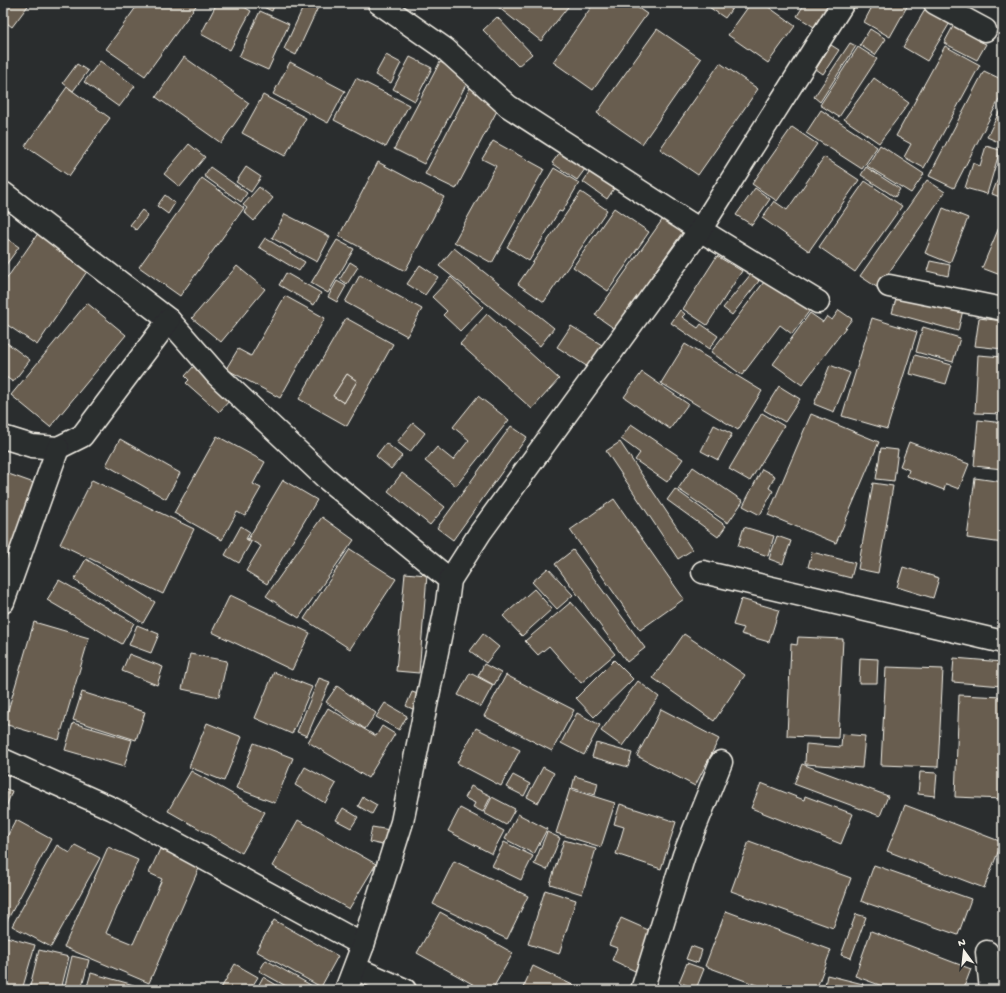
<svg xmlns="http://www.w3.org/2000/svg" width="1006" height="993" font-family="'Gochi Hand',sans-serif">
  <style>
    .building { fill: #685d4f; stroke: #f4f1e8; fill-rule: evenodd }
    .lines { fill: none; stroke-linecap: round; stroke-linejoin: round }
    .street-casing { stroke: #f4f1e8; stroke-width: 25 }
    .street { stroke: #2a2d2e; stroke-width: 22 }
  </style>
  <rect width="100%" height="100%" fill="#2a2d2e"/>
  <filter id="ink" filterUnits="userSpaceOnUse"><feTurbulence type="fractalNoise" baseFrequency=".025" numOctaves="2"/><feDisplacementMap in="SourceGraphic" scale="8" xChannelSelector="R" yChannelSelector="G"/><feConvolveMatrix kernelMatrix="1 2 1 2 8 2 1 2 1" color-interpolation-filters="sRGB"/></filter>
  <g filter="url(#ink)">
    <!-- building -->
    <g class="building">
      <polygon points="3,3 30,3 12,27 3,20"/>
      <polygon points="139,3 198,3 145,76 106,49"/>
      <polygon points="217,3 237,3 251,11 230,50 201,34"/>
      <polygon points="260,3 275,3 272,11 259,5"/>
      <polygon points="305,3 320,3 296,55 284,49"/>
      <polygon points="501,3 571,3 541,41 498,7"/>
      <polygon points="594,3 631,3 647,14 593,90 553,62"/>
      <polygon points="703,3 736,3 725,18"/>
      <polygon points="751,3 763,3 795,26 768,63 728,35"/>
      <polygon points="805,3 830,3 814,27 797,16"/>
      <polygon points="874,3 909,3 890,37 864,22"/>
      <polygon points="929,3 954,16 927,61 903,47"/>
      <polygon points="260,11 289,24 268,70 239,57"/>
      <polygon points="497,17 532,54 518,66 483,30"/>
      <polygon points="957,19 984,33 979,41 986,44 977,60 944,43"/>
      <polygon points="657,29 701,59 642,144 597,113"/>
      <polygon points="870,29 886,39 875,55 860,45"/>
      <polygon points="850,43 856,46 820,102 814,97"/>
      <polygon points="831,45 839,50 823,74 816,69"/>
      <polygon points="945,46 980,65 924,168 904,157 911,144 896,136"/>
      <polygon points="858,47 877,59 839,117 820,105"/>
      <polygon points="386,55 401,63 391,83 375,75"/>
      <polygon points="184,57 249,103 221,143 156,97"/>
      <polygon points="410,57 432,68 415,101 393,89"/>
      <polygon points="100,61 135,86 119,107 84,82"/>
      <polygon points="290,62 345,91 328,123 273,94"/>
      <polygon points="440,62 470,77 424,164 394,149"/>
      <polygon points="720,63 758,89 698,175 660,149"/>
      <polygon points="77,64 88,71 73,91 63,83"/>
      <polygon points="984,71 1003,80 1003,92 954,188 929,176"/>
      <polygon points="356,78 409,105 386,147 334,120"/>
      <polygon points="874,78 909,103 879,143 844,119"/>
      <polygon points="67,87 110,118 69,176 25,146"/>
      <polygon points="470,88 501,103 456,189 425,174"/>
      <polygon points="263,95 306,118 285,156 242,133"/>
      <polygon points="1003,104 1003,144 987,137"/>
      <polygon points="821,110 877,147 862,169 806,133"/>
      <polygon points="792,127 817,144 777,201 752,184"/>
      <polygon points="493,141 544,169 492,263 454,242 496,166 482,159"/>
      <polygon points="189,144 205,157 180,187 164,174"/>
      <polygon points="880,145 924,174 911,193 867,166"/>
      <polygon points="986,146 1000,150 987,194 965,188 973,163 980,166"/>
      <polygon points="563,148 588,165 577,180 552,163"/>
      <polygon points="824,157 859,180 809,251 762,218 774,201 787,210"/>
      <polygon points="378,162 444,197 405,271 339,236"/>
      <polygon points="210,167 247,193 241,202 204,176"/>
      <polygon points="246,167 261,177 251,192 236,182"/>
      <polygon points="593,167 617,184 607,199 583,182"/>
      <polygon points="866,167 900,189 895,197 861,175"/>
      <polygon points="554,168 579,183 562,212 559,211 529,261 507,247"/>
      <polygon points="1001,171 1003,172 1003,188 1000,197 992,194"/>
      <polygon points="202,178 244,208 180,296 139,267"/>
      <polygon points="927,180 945,192 878,288 860,276"/>
      <polygon points="865,181 902,206 855,272 819,247"/>
      <polygon points="259,187 273,198 254,221 244,212 247,208 243,205"/>
      <polygon points="755,188 770,199 752,225 736,215"/>
      <polygon points="581,192 607,210 544,302 518,284"/>
      <polygon points="165,195 175,203 168,214 157,206"/>
      <polygon points="614,208 649,232 608,291 573,267"/>
      <polygon points="943,208 968,218 950,263 925,253"/>
      <polygon points="142,210 148,215 136,230 130,225"/>
      <polygon points="285,214 330,237 317,262 272,238"/>
      <polygon points="665,216 684,230 615,329 595,315"/>
      <polygon points="1000,225 1003,227 1003,276 982,268"/>
      <polygon points="41,229 92,264 37,345 3,322 3,284"/>
      <polygon points="3,236 19,247 3,269"/>
      <polygon points="265,238 305,262 299,271 259,247"/>
      <polygon points="337,240 354,249 328,293 311,283"/>
      <polygon points="454,248 554,328 540,346 439,266"/>
      <polygon points="717,256 742,271 707,325 683,309"/>
      <polygon points="930,261 950,265 948,276 927,271"/>
      <polygon points="350,262 358,267 347,284 340,279"/>
      <polygon points="420,265 438,277 425,295 407,284"/>
      <polygon points="237,266 265,289 221,342 192,318"/>
      <polygon points="286,273 321,293 314,305 279,285"/>
      <polygon points="751,274 759,281 732,315 723,308"/>
      <polygon points="360,275 422,309 407,336 345,302"/>
      <polygon points="451,277 483,307 460,331 443,315 447,311 432,297"/>
      <polygon points="767,278 810,310 792,334 780,325 742,375 711,352"/>
      <polygon points="337,281 346,286 337,302 328,297"/>
      <polygon points="898,292 963,310 958,331 892,313"/>
      <polygon points="285,296 325,318 280,398 226,369 238,349 251,356"/>
      <polygon points="87,303 126,335 50,427 11,395"/>
      <polygon points="680,310 685,314 682,317 698,328 701,324 718,336 709,349 671,323"/>
      <polygon points="839,310 852,319 802,385 773,364 810,313 823,322 827,316 832,320"/>
      <polygon points="487,314 559,379 532,409 460,344"/>
      <path d="M 346,318 L 393,344 L 347,426 L 299,399 ZM 347,374 L 357,381 L 344,403 L 333,396 Z"/>
      <polygon points="872,318 917,332 887,429 842,416"/>
      <polygon points="979,318 1003,321 1003,349 975,346"/>
      <polygon points="571,326 602,345 588,367 557,347"/>
      <polygon points="923,327 960,338 953,362 916,352"/>
      <polygon points="3,340 30,360 13,382 3,375"/>
      <polygon points="685,344 762,391 738,430 661,383"/>
      <polygon points="915,355 952,365 946,384 910,374"/>
      <polygon points="978,355 1003,357 1003,414 975,413"/>
      <polygon points="830,365 850,373 834,412 814,404"/>
      <polygon points="194,366 231,399 219,412 186,383 189,380 185,376"/>
      <polygon points="642,372 688,404 670,429 624,397"/>
      <polygon points="347,374 357,381 344,403 333,396"/>
      <polygon points="779,386 800,399 785,422 764,410"/>
      <polygon points="478,396 509,420 456,486 425,461 437,447 453,460 469,440 453,427"/>
      <polygon points="762,413 784,426 750,481 729,469"/>
      <polygon points="811,414 879,442 836,543 768,515"/>
      <polygon points="978,420 1003,423 1003,469 974,466"/>
      <polygon points="413,423 425,433 410,452 397,442"/>
      <polygon points="631,424 683,459 667,482 635,460 640,453 621,439"/>
      <polygon points="714,425 732,434 718,460 701,451"/>
      <polygon points="511,426 527,437 453,540 437,528"/>
      <polygon points="217,436 265,462 253,484 261,488 245,516 237,512 222,540 174,513"/>
      <polygon points="120,439 180,473 166,499 106,465"/>
      <polygon points="620,442 692,550 678,559 606,451"/>
      <polygon points="909,442 969,464 959,489 946,484 944,490 907,476 909,470 900,466"/>
      <polygon points="386,443 402,456 391,469 376,456"/>
      <polygon points="881,448 898,450 894,481 876,479"/>
      <polygon points="693,467 743,501 728,523 678,489"/>
      <polygon points="762,469 775,476 769,488 773,491 760,515 743,506"/>
      <polygon points="3,472 34,483 4,567 3,567"/>
      <polygon points="402,473 445,507 430,525 388,491"/>
      <polygon points="975,478 1003,482 1003,543 967,538"/>
      <polygon points="92,480 194,529 163,594 60,544"/>
      <polygon points="283,480 317,500 267,584 246,571 261,546 248,539"/>
      <polygon points="873,483 893,486 878,573 858,569"/>
      <polygon points="675,489 726,526 718,537 667,500"/>
      <polygon points="614,499 684,599 640,630 570,530"/>
      <polygon points="322,517 354,540 299,618 266,596"/>
      <polygon points="241,526 250,532 246,539 251,542 239,563 225,555"/>
      <polygon points="744,527 774,536 768,556 738,546"/>
      <polygon points="777,536 791,541 783,564 769,559"/>
      <polygon points="350,549 396,579 350,649 304,619"/>
      <polygon points="573,550 645,648 627,662 555,564"/>
      <polygon points="812,552 855,563 851,578 808,567"/>
      <polygon points="86,559 155,602 143,623 74,580"/>
      <polygon points="903,567 939,578 933,598 897,587"/>
      <polygon points="548,568 573,595 557,609 532,582"/>
      <polygon points="405,573 427,575 419,673 396,671"/>
      <polygon points="59,580 134,623 122,644 47,600"/>
      <polygon points="534,589 552,609 522,636 503,616"/>
      <polygon points="230,595 310,633 292,670 212,632"/>
      <polygon points="741,599 779,610 769,642 741,634 744,628 733,625"/>
      <polygon points="571,602 615,654 581,683 549,646 538,655 525,641"/>
      <polygon points="34,622 89,638 59,740 4,724"/>
      <polygon points="137,625 159,634 151,653 129,645"/>
      <polygon points="483,634 499,647 486,663 470,651"/>
      <polygon points="684,634 745,675 714,721 653,678"/>
      <polygon points="798,637 843,639 838,738 787,736 791,644 797,645"/>
      <polygon points="129,654 163,667 157,685 122,671"/>
      <polygon points="190,654 227,661 219,697 182,689"/>
      <polygon points="860,658 878,659 877,683 859,683"/>
      <polygon points="954,658 1003,662 1003,686 952,682"/>
      <polygon points="614,660 633,679 594,717 576,698"/>
      <polygon points="484,664 501,673 494,685 478,676"/>
      <polygon points="886,667 943,669 938,767 881,765"/>
      <polygon points="274,672 312,687 292,734 255,718"/>
      <polygon points="470,673 493,685 481,707 458,695"/>
      <polygon points="506,675 574,710 552,751 484,716"/>
      <polygon points="319,678 330,682 307,736 297,732"/>
      <polygon points="638,681 659,697 622,746 601,731"/>
      <polygon points="337,686 376,713 365,729 326,702"/>
      <polygon points="82,692 145,712 136,740 73,720"/>
      <polygon points="412,692 421,695 415,710 406,706"/>
      <polygon points="959,695 1003,697 1003,799 955,797"/>
      <polygon points="385,703 407,716 399,730 376,717"/>
      <polygon points="328,708 376,736 382,726 395,734 368,778 308,742"/>
      <polygon points="661,709 719,739 695,786 637,756"/>
      <polygon points="577,713 600,725 584,755 561,743"/>
      <polygon points="73,723 132,740 124,767 65,750"/>
      <polygon points="207,723 242,737 224,781 189,767"/>
      <polygon points="476,728 520,750 501,786 457,763"/>
      <polygon points="842,734 865,736 862,768 805,764 806,744 841,747"/>
      <polygon points="254,743 293,758 275,803 236,788"/>
      <polygon points="596,743 632,753 628,767 592,757"/>
      <polygon points="802,764 888,796 880,816 794,784"/>
      <polygon points="305,767 336,784 325,803 295,785"/>
      <polygon points="543,767 554,773 538,803 527,797"/>
      <polygon points="191,771 265,812 242,853 168,811"/>
      <polygon points="920,772 937,773 935,796 918,794"/>
      <polygon points="513,775 530,784 524,796 506,787"/>
      <polygon points="575,776 598,783 595,795 572,788"/>
      <polygon points="761,783 804,800 805,796 853,814 841,844 751,808"/>
      <polygon points="471,786 491,796 483,812 473,807 475,803 465,798"/>
      <polygon points="3,788 12,791 3,816"/>
      <polygon points="570,789 615,803 601,847 556,833"/>
      <polygon points="363,797 377,805 372,814 358,806"/>
      <polygon points="492,797 515,809 506,825 484,813"/>
      <polygon points="620,804 676,822 661,869 616,854 624,827 614,824"/>
      <polygon points="905,805 1002,842 984,888 887,851"/>
      <polygon points="343,808 358,817 351,828 336,820"/>
      <polygon points="460,808 504,831 492,854 448,831"/>
      <polygon points="518,814 547,829 534,854 505,839"/>
      <polygon points="16,820 51,839 3,928 3,844"/>
      <polygon points="298,820 376,864 349,909 272,866"/>
      <polygon points="372,827 390,830 387,846 369,842"/>
      <polygon points="547,832 560,838 547,870 534,864"/>
      <polygon points="564,840 596,849 582,894 550,884"/>
      <polygon points="749,841 851,878 833,928 731,891"/>
      <polygon points="504,842 533,856 521,880 492,866"/>
      <polygon points="57,845 70,853 75,845 100,858 51,947 12,926"/>
      <polygon points="108,847 138,860 106,933 133,944 162,879 149,873 160,849 200,866 149,983 64,947"/>
      <polygon points="454,861 528,896 507,939 433,904"/>
      <polygon points="874,865 971,899 958,935 861,901"/>
      <polygon points="545,890 576,900 559,954 528,944"/>
      <polygon points="726,911 831,950 816,990 770,990 705,966"/>
      <polygon points="440,912 513,953 492,990 483,990 417,953"/>
      <polygon points="856,914 866,917 851,958 841,955"/>
      <polygon points="621,918 653,932 635,971 612,960 617,948 609,945"/>
      <polygon points="274,920 338,956 321,987 256,951"/>
      <polygon points="871,931 971,969 963,990 893,990 855,976"/>
      <polygon points="3,936 35,945 22,990 3,990"/>
      <polygon points="691,946 702,950 698,963 686,959"/>
      <polygon points="39,950 69,957 61,990 29,990"/>
      <polygon points="72,956 89,960 81,990 64,990"/>
      <polygon points="266,960 316,988 315,990 293,990 259,971"/>
      <polygon points="687,963 704,969 696,989 679,982"/>
      <polygon points="235,964 258,977 250,990 220,990"/>
      <polygon points="533,966 583,990 522,990"/>
      <polygon points="91,973 134,985 132,990 86,990"/>
      <polygon points="827,975 863,984 861,990 824,990"/>
      <polygon points="263,977 285,990 256,990"/>
      <polygon points="679,986 691,990 677,990"/>
    </g>
    <g class="lines">
      <defs>
        <g id="street">
          <polyline points="379,3 445,49 508,106 700,230 818,302"/>
          <polyline points="935,3 985,30"/>
          <polyline points="3,193 169,320 217,375 327,479 450,580"/>
          <polyline points="889,286 1003,309"/>
          <polyline points="3,437 32,446 58,448 82,436 169,320"/>
          <polyline points="703,572 1003,642"/>
          <polyline points="3,602 58,448"/>
          <polyline points="3,760 113,809 363,945"/>
          <polyline points="987,952 991,990"/>
          <polyline points="355,968 405,990"/>
          <polyline points="346,990 363,945 402,822 447,603 450,580 480,533 700,230 843,3"/>
          <polyline points="642,990 684,855 721,762"/>
        </g>
      </defs>
      <!-- street casing -->
      <use href="#street" class="street-casing"/>
      <!-- street -->
      <use href="#street" class="street"/>
    </g>
  </g>
  <!-- margin -->
  <rect width="1006" height="993" fill="none" stroke="#2a2d2e" stroke-width="16"/>
  <rect x="8" y="8" width="990" height="977" fill="none" stroke="#f4f1e8" stroke-width="1.5" filter="url(#ink)"/>
  <!-- north arrow -->
  <g transform="translate(964 951) rotate(345)" stroke="#2a2d2e" stroke-width="3" paint-order="stroke">
  <path d="M0-3L7 15L0 10L-7 15Z" fill="#f4f1e8"/>
  <text y="-6" font-size="11" font-weight="bold" text-anchor="middle" fill="#f4f1e8">N</text>
  </g>
</svg>
